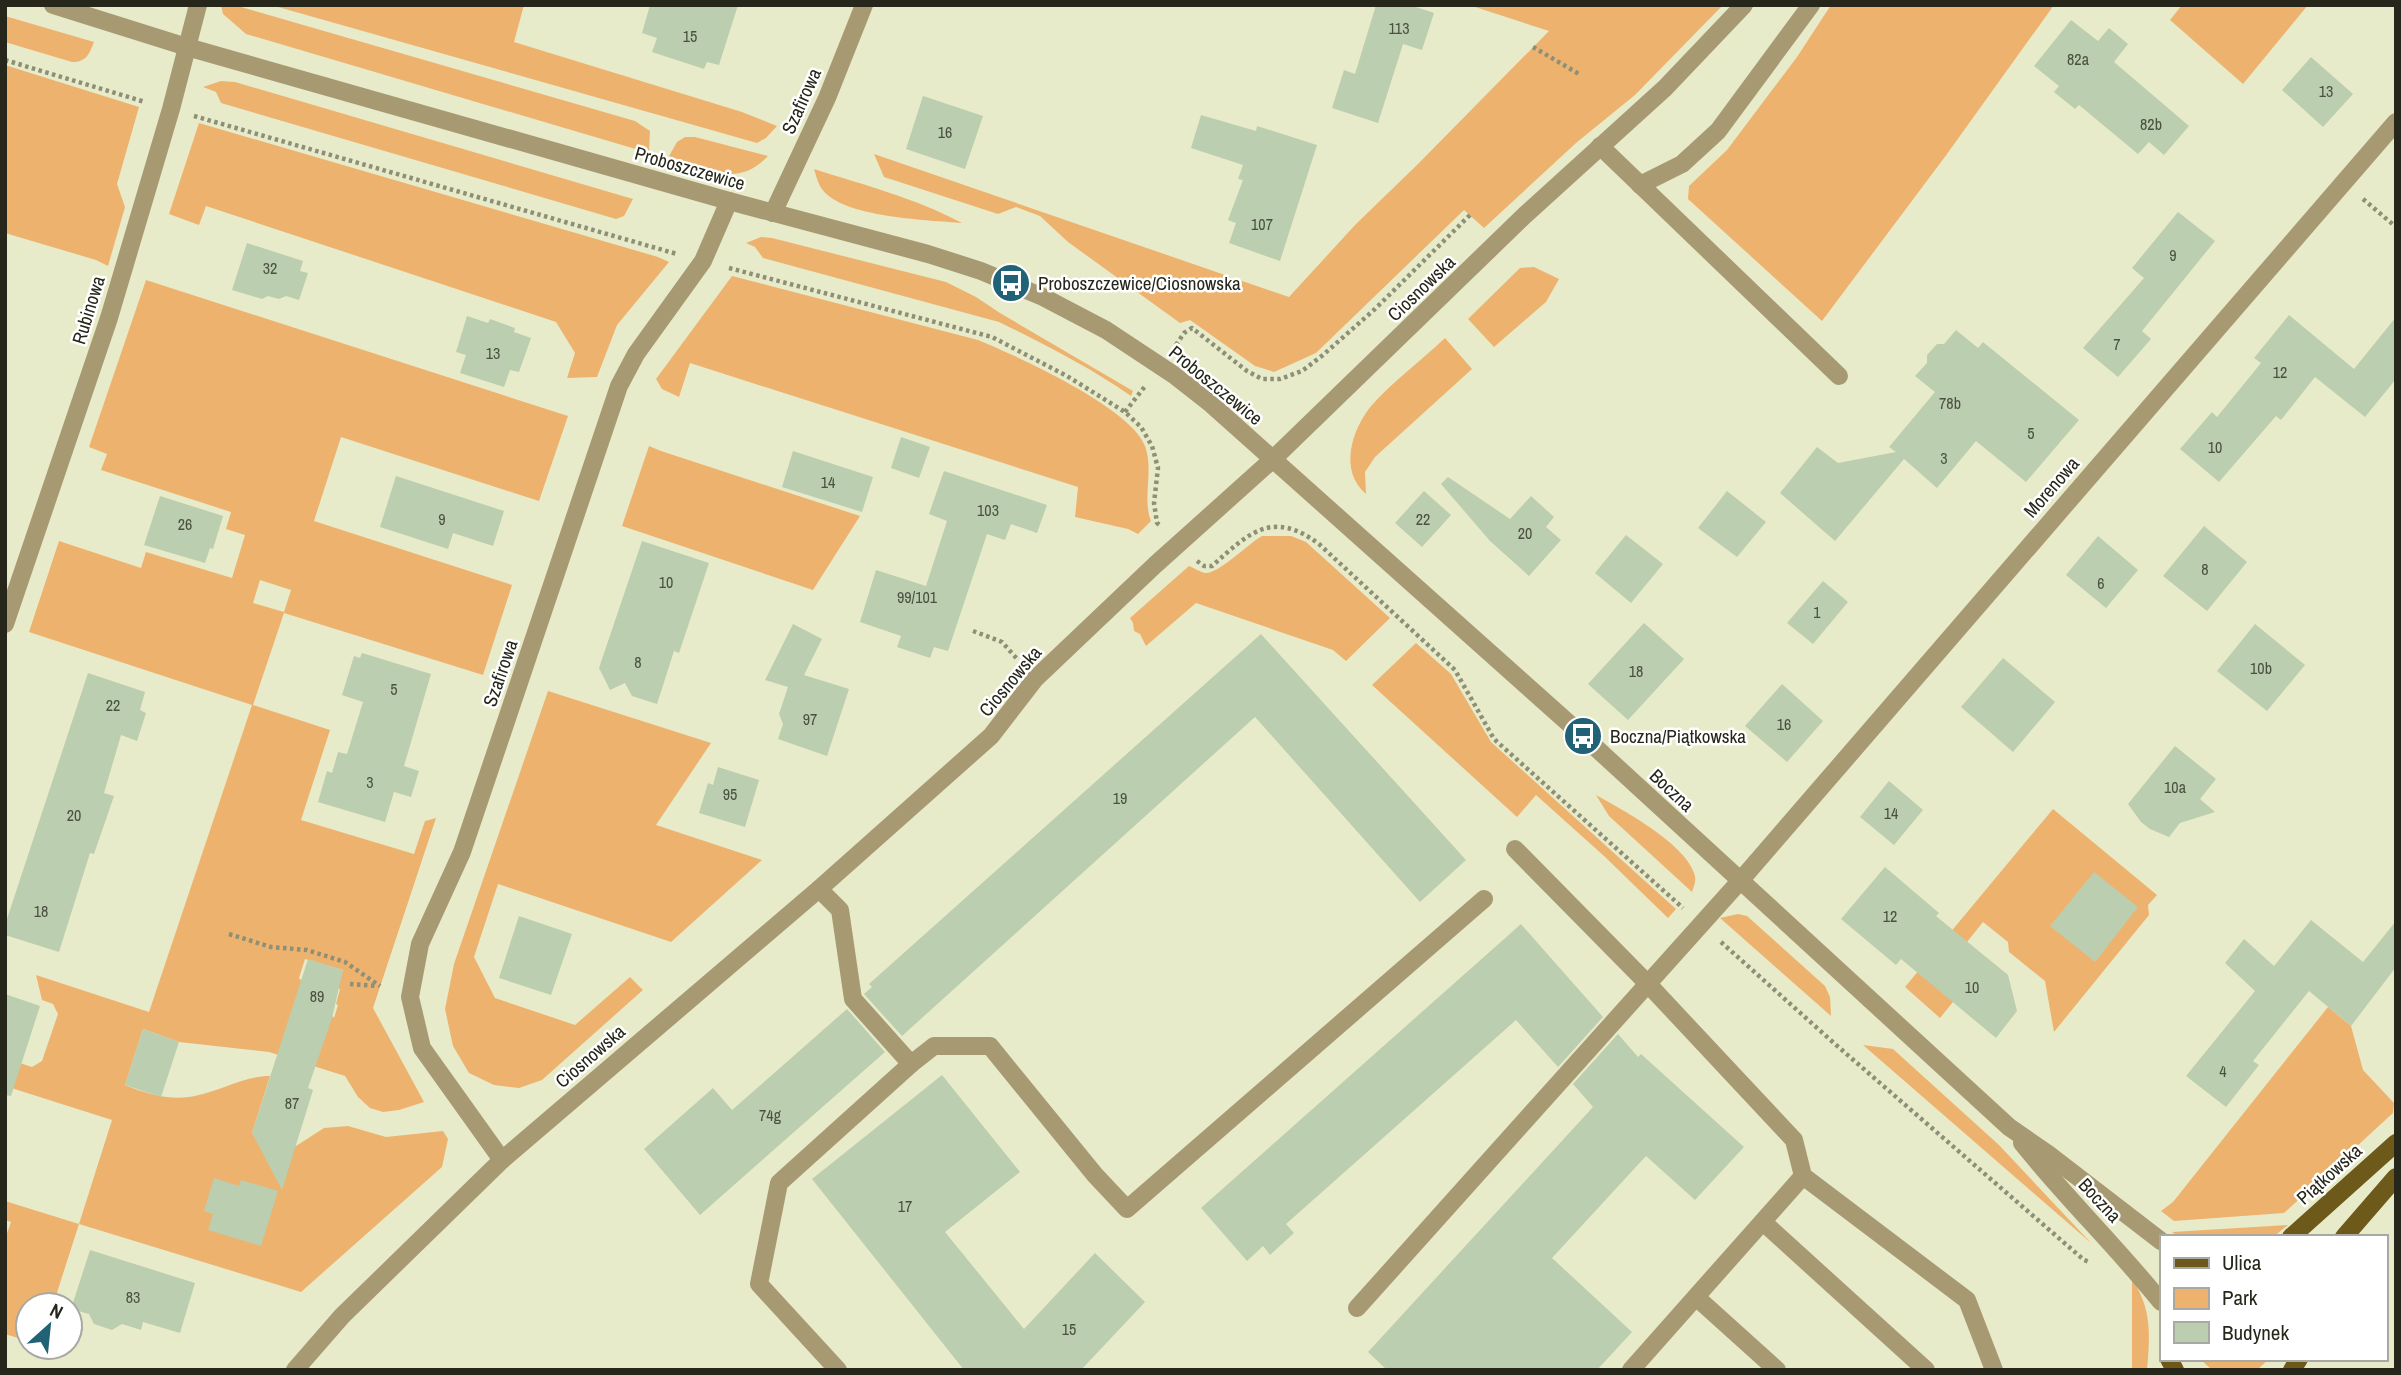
<svg xmlns="http://www.w3.org/2000/svg" width="2401" height="1375" font-family="'Archivo Narrow',sans-serif">
  <style>
    .green { fill: #eeb26f; fill-rule: evenodd }
    .building { fill: #bbceb0 }
    .lines { fill: none; stroke-linecap: round; stroke-linejoin: round }
    .path { stroke: #8d8f77; stroke-width: 4.5; stroke-dasharray: 3.5 3.5; stroke-linecap: butt }
    .minor { stroke: #a79a73; stroke-width: 18 }
    .major { stroke: #6d591a; stroke-width: 18 }
    .labels { text-anchor: middle; dominant-baseline: central; stroke-width: 5; stroke-linejoin: round; paint-order: stroke }
    .number-label { font-size: 16px; fill: #4b5140 }
    .street-label { font-size: 19px; fill: #26271a; stroke: #fff }
    .poi-label { font-size: 19px; fill: #26271a; stroke: #fff; text-anchor: start }
  </style>
  <rect width="100%" height="100%" fill="#e8ebc9"/>
  <!-- green -->
  <g class="green">
    <polygon points="221,5 234,5 635,121 650,131 649,153 246,34 223,14"/>
    <polygon points="271,5 524,5 514,42 742,112 777,126 766,138 757,143"/>
    <polygon points="1469,5 1723,5 1635,95 1576,143 1484,228 1464,210 1316,353 1274,372 1255,366 1190,320 1180,323 1068,242 1040,216 1016,207 998,214 884,177 874,154 1289,297 1356,224 1417,165 1549,31"/>
    <polygon points="1831,5 2054,5 1947,154 1822,321 1688,199 1689,186 1727,150 1797,57"/>
    <polygon points="2182,5 2308,5 2243,84 2170,20"/>
    <path d="M 5,16 L 94,42 C 89,54 87,62 72,62 L 5,42 Z"/>
    <polygon points="5,65 139,107 117,184 125,207 108,266 96,260 5,233"/>
    <polygon points="221,81 235,82 633,199 624,216 616,219 221,103 216,92 203,87"/>
    <polygon points="199,123 658,257 669,262 617,325 597,377 567,378 575,353 556,322 206,206 199,225 169,214"/>
    <path d="M 685,137 L 695,137 L 768,156 C 737,189 706,169 669,156 L 677,142 Z"/>
    <path d="M 814,169 C 864,185 915,198 962,223 C 928,220 843,218 822,189 C 818,184 816,175 814,169 Z"/>
    <path d="M 761,237 L 772,238 L 946,282 L 976,297 L 1000,313 L 1133,391 L 1131,396 C 1089,367 1044,344 999,322 L 763,258 L 755,247 L 746,243 Z"/>
    <polygon points="1534,267 1559,279 1546,302 1494,347 1468,319 1520,268"/>
    <path d="M 732,276 L 978,340 C 1015,355 1132,408 1145,446 C 1154,470 1142,499 1151,521 L 1138,534 L 1128,529 L 1075,517 L 1078,487 L 690,363 L 679,397 L 662,389 L 656,379 Z"/>
    <path d="M 146,280 L 568,416 L 539,501 L 341,437 L 314,521 L 512,585 L 483,675 L 284,613 L 253,705 L 330,730 L 301,820 L 414,854 L 425,821 L 436,818 L 373,1008 L 424,1102 L 399,1110 L 383,1112 L 370,1108 L 358,1097 L 345,1076 L 269,1052 L 179,1042 L 143,1029 L 125,1085 C 147,1094 171,1101 195,1096 C 221,1091 244,1076 270,1076 L 252,1133 L 296,1146 L 324,1128 L 348,1126 L 386,1137 L 443,1131 L 448,1139 L 442,1167 L 301,1292 L 79,1224 L 53,1305 L 28,1305 L 28,1341 L 5,1334 L 5,1239 L 11,1222 L 5,1220 L 5,1201 L 79,1224 L 112,1120 L 5,1086 L 5,1058 L 32,1067 L 42,1061 L 58,1014 L 53,1004 L 42,1000 L 36,975 L 149,1012 L 252,705 L 29,632 L 59,541 L 141,568 L 146,552 L 232,578 L 245,535 L 226,529 L 231,512 L 101,470 L 107,454 L 89,447 ZM 260,580 L 291,590 L 284,612 L 253,603 ZM 305,959 L 343,970 L 337,988 L 340,989 L 336,1004 L 338,1005 L 334,1018 L 299,978 Z"/>
    <path d="M 1445,338 L 1472,369 L 1375,457 L 1365,472 L 1366,494 C 1339,471 1351,430 1372,405 C 1391,383 1423,359 1445,338 Z"/>
    <polygon points="649,446 661,451 860,516 813,590 622,526"/>
    <path d="M 1262,536 L 1291,536 L 1306,542 L 1390,618 L 1346,661 L 1333,650 L 1196,603 L 1146,646 L 1140,634 L 1134,631 L 1133,623 L 1130,618 L 1189,566 C 1194,568 1200,572 1205,573 C 1217,575 1248,544 1262,536 Z"/>
    <polygon points="1416,643 1451,674 1491,742 1676,909 1668,918 1604,856 1536,795 1517,817 1372,685"/>
    <polygon points="548,691 711,743 656,825 762,860 671,942 498,884 474,957 495,998 575,1025 630,977 643,990 542,1080 519,1088 494,1085 469,1073 453,1046 445,1009 454,964"/>
    <path d="M 1596,795 C 1623,810 1688,845 1695,876 C 1696,882 1694,886 1692,892 L 1609,816 Z"/>
    <polygon points="2053,809 2157,895 2148,905 2149,915 2054,1032 2045,981 2009,952 2008,942 1983,922 1967,942 1953,1002 1940,1018 1905,987"/>
    <polygon points="1738,914 1747,916 1825,986 1830,997 1831,1016 1720,918"/>
    <polygon points="2328,1007 2351,1026 2363,1070 2394,1103 2393,1113 2284,1213 2174,1221 2161,1211 2173,1202"/>
    <polygon points="1863,1045 1893,1049 1999,1145 2091,1243"/>
    <polygon points="2288,1225 2273,1237 2179,1237 2172,1232"/>
    <path d="M 2132,1279 C 2152,1309 2150,1335 2147,1370 L 2132,1370 Z"/>
    <polygon points="2200,1359 2269,1359 2257,1370 2212,1370"/>
  </g>
  <!-- building -->
  <g class="building">
    <polygon points="650,5 738,5 719,65 707,62 704,69 652,52 657,38 642,33"/>
    <polygon points="1376,5 1410,5 1434,13 1422,50 1403,44 1378,123 1332,108 1344,70 1355,74"/>
    <polygon points="2071,20 2098,41 2109,28 2128,44 2114,62 2189,126 2164,155 2149,142 2138,154 2079,105 2075,109 2054,92 2059,86 2034,66"/>
    <polygon points="2311,57 2353,94 2323,127 2282,90"/>
    <polygon points="923,96 983,116 965,169 906,149"/>
    <polygon points="1201,115 1256,131 1257,126 1317,145 1280,261 1229,243 1236,223 1228,220 1243,180 1238,179 1243,165 1191,148"/>
    <polygon points="2178,212 2215,241 2142,331 2151,339 2118,377 2083,348 2144,278 2132,268"/>
    <polygon points="247,243 303,261 300,271 308,273 299,300 286,296 279,299 268,296 262,299 232,290"/>
    <polygon points="2289,315 2354,369 2396,317 2396,379 2365,417 2315,377 2281,420 2276,416 2219,482 2180,449 2212,412 2217,417 2261,363 2254,358"/>
    <polygon points="467,316 488,323 490,319 515,328 514,332 531,338 519,372 510,370 504,387 460,373 466,355 456,352"/>
    <polygon points="1956,330 1978,348 1983,342 2079,420 2026,482 1976,441 1937,488 1904,459 1835,541 1780,493 1817,447 1838,463 1896,452 1889,447 1935,392 1915,376 1927,363 1927,355 1937,344 1944,344"/>
    <polygon points="901,437 930,447 919,478 891,468"/>
    <polygon points="793,451 873,477 862,512 782,487"/>
    <polygon points="944,471 1047,505 1037,533 1011,524 1005,540 987,534 948,651 934,647 930,658 897,647 901,636 860,622 876,570 926,586 947,521 929,514"/>
    <polygon points="396,476 504,511 493,546 453,533 448,549 380,527"/>
    <polygon points="1448,477 1510,519 1531,496 1554,517 1546,527 1561,540 1529,576 1490,541 1441,484"/>
    <polygon points="1424,491 1451,515 1422,547 1395,523"/>
    <polygon points="1727,491 1766,522 1737,557 1698,528"/>
    <polygon points="160,496 223,516 213,549 210,548 205,563 144,545"/>
    <polygon points="2204,526 2247,562 2207,611 2163,576"/>
    <polygon points="1626,535 1663,564 1631,603 1595,573"/>
    <polygon points="2098,536 2138,570 2106,608 2066,575"/>
    <polygon points="642,541 709,563 679,653 674,651 657,704 632,696 625,683 610,690 599,668"/>
    <polygon points="1823,581 1848,602 1813,644 1787,623"/>
    <polygon points="1644,623 1684,659 1628,720 1588,684"/>
    <polygon points="793,624 822,639 804,675 849,689 827,756 778,739 783,724 779,714 788,687 765,680"/>
    <polygon points="2255,624 2305,665 2267,711 2217,671"/>
    <polygon points="1261,634 1466,860 1420,902 1255,717 902,1036 864,994 872,987 869,984"/>
    <polygon points="362,653 431,674 404,766 419,771 411,797 394,792 385,822 318,802 327,771 332,773 338,752 347,754 363,702 342,695 354,656 360,658"/>
    <polygon points="2003,658 2055,702 2013,752 1961,707"/>
    <polygon points="88,673 145,692 140,710 146,713 137,741 121,735 104,793 114,796 94,854 90,853 59,952 5,935 5,925"/>
    <polygon points="1782,684 1823,721 1787,762 1745,726"/>
    <polygon points="2175,746 2216,779 2200,799 2215,812 2180,823 2169,837 2150,829 2141,822 2128,804"/>
    <polygon points="718,767 759,780 745,827 699,813 708,783 713,785"/>
    <polygon points="1889,781 1923,810 1894,845 1860,817"/>
    <polygon points="1885,867 1939,913 1936,916 2008,975 2017,1011 1996,1038 1901,959 1896,965 1841,919"/>
    <polygon points="2094,872 2138,907 2095,962 2050,926"/>
    <polygon points="519,916 572,934 551,995 499,978"/>
    <polygon points="2311,920 2363,962 2396,921 2396,967 2351,1026 2309,991 2253,1061 2259,1065 2226,1107 2186,1076 2255,991 2225,963 2244,939 2274,966"/>
    <polygon points="1521,924 1603,1017 1558,1067 1516,1020 1286,1224 1294,1233 1270,1255 1263,1246 1247,1261 1201,1208"/>
    <polygon points="308,959 343,970 332,1018 308,1088 313,1090 282,1190 252,1133"/>
    <polygon points="5,994 40,1006 11,1096 5,1095"/>
    <polygon points="847,1009 885,1052 700,1215 644,1149 713,1088 732,1110"/>
    <polygon points="143,1029 179,1042 161,1097 125,1085"/>
    <polygon points="1618,1034 1638,1057 1641,1054 1744,1147 1695,1200 1646,1156 1552,1258 1632,1332 1597,1370 1387,1370 1368,1352 1593,1107 1573,1084"/>
    <polygon points="942,1075 1020,1172 945,1232 1024,1329 1095,1253 1145,1302 1081,1370 964,1370 812,1179"/>
    <polygon points="214,1178 239,1186 241,1180 278,1191 261,1246 208,1230 213,1214 204,1211"/>
    <polygon points="90,1250 195,1283 180,1333 143,1322 141,1330 122,1324 112,1330 94,1324 89,1314 71,1309"/>
  </g>
  <g class="lines">
    <!-- path -->
    <g class="path">
      <polyline points="1533,47 1579,74"/>
      <polyline points="5,60 145,102"/>
      <polyline points="194,116 677,254"/>
      <polyline points="2363,199 2396,227"/>
      <polyline points="729,268 992,337 1067,376 1125,412 1141,427 1152,446 1158,468 1154,503 1157,523 1161,526"/>
      <polyline points="1176,345 1184,333 1192,328 1247,371 1262,379 1280,379 1302,371 1323,355 1375,309 1470,215"/>
      <polyline points="1125,412 1146,385"/>
      <path d="M 1197,561 L 1204,566 L 1212,566 C 1249,533 1272,509 1319,544 L 1455,670 L 1494,739 L 1683,908"/>
      <polyline points="973,631 1002,642 1018,660"/>
      <polyline points="229,934 271,947 307,950 345,962 380,986"/>
      <polyline points="1721,942 1835,1044 2084,1260 2089,1262"/>
      <polyline points="350,984 377,986"/>
    </g>
    <!-- minor -->
    <g class="minor">
      <polyline points="53,5 187,47 729,201 928,254 981,271 1043,297 1106,330 1174,375 1211,404 1583,736 2009,1127 2048,1154 2161,1241"/>
      <polyline points="1600,146 1839,376"/>
      <polyline points="1640,185 1682,164 1718,131 1811,5"/>
      <polyline points="773,213 827,98 864,5"/>
      <polyline points="5,624 109,318 171,109 198,5"/>
      <polyline points="1515,849 1648,984 1794,1140 1803,1176 1967,1300 1994,1370"/>
      <polyline points="819,889 840,910 853,999 911,1064 934,1046 990,1046 1095,1175 1127,1209 1484,899"/>
      <path d="M 2022,1143 C 2066,1198 2117,1247 2161,1302"/>
      <polyline points="502,1160 422,1048 410,997 420,944 462,852 619,386 636,354 703,261 729,201"/>
      <polyline points="1763,1222 1926,1370"/>
      <polyline points="1696,1297 1777,1370"/>
      <polyline points="1357,1308 1740,881 2396,122"/>
      <polyline points="295,1370 342,1316 502,1160 819,889 991,736 1035,679 1155,565 1272,460 1525,215 1665,88 1744,5"/>
      <polyline points="838,1370 759,1284 779,1183 911,1064"/>
      <polyline points="1631,1370 1803,1176"/>
    </g>
    <!-- major -->
    <g class="major">
      <polyline points="2291,1237 2396,1143"/>
      <polyline points="2344,1237 2396,1177"/>
      <polyline points="2169,1359 2175,1370"/>
      <polyline points="2292,1370 2299,1359"/>
    </g>
  </g>
  <!-- icons -->
  <defs>
    <symbol id="bus-disc" viewBox="-11 -11 22 22"><circle r="9.5" fill="#216276" stroke="#fff"/><path d="M-5-6H5V4H4V6H2V4H-2V6H-4V4H-5ZM-3.5-4V0h7V-4ZM-3.5 1.2v1.5H-2V1.2ZM2 1.2v1.5H3.5V1.2Z" fill="#fff"/></symbol>
  </defs>
  <g fill-rule="evenodd">
    <use href="#bus-disc" x="989" y="261" width="44" height="44"/>
    <use href="#bus-disc" x="1561" y="714" width="44" height="44"/>
  </g>
  <g class="labels">
    <!-- number labels -->
    <g class="number-label">
      <text x="1399" y="28">113</text>
      <text x="690" y="36">15</text>
      <text x="2078" y="59">82a</text>
      <text x="2326" y="91">13</text>
      <text x="2151" y="124">82b</text>
      <text x="945" y="132">16</text>
      <text x="1262" y="224">107</text>
      <text x="2173" y="255">9</text>
      <text x="270" y="268">32</text>
      <text x="2117" y="344">7</text>
      <text x="493" y="353">13</text>
      <text x="2280" y="372">12</text>
      <text x="1950" y="403">78b</text>
      <text x="2031" y="433">5</text>
      <text x="2215" y="447">10</text>
      <text x="1944" y="458">3</text>
      <text x="828" y="482">14</text>
      <text x="988" y="510">103</text>
      <text x="442" y="519">9</text>
      <text x="1423" y="519">22</text>
      <text x="185" y="524">26</text>
      <text x="1525" y="533">20</text>
      <text x="2205" y="569">8</text>
      <text x="666" y="582">10</text>
      <text x="2101" y="583">6</text>
      <text x="917" y="597">99/101</text>
      <text x="1817" y="612">1</text>
      <text x="638" y="662">8</text>
      <text x="2261" y="668">10b</text>
      <text x="1636" y="671">18</text>
      <text x="394" y="689">5</text>
      <text x="113" y="705">22</text>
      <text x="810" y="719">97</text>
      <text x="1784" y="724">16</text>
      <text x="370" y="782">3</text>
      <text x="2175" y="787">10a</text>
      <text x="730" y="794">95</text>
      <text x="1120" y="798">19</text>
      <text x="1891" y="813">14</text>
      <text x="74" y="815">20</text>
      <text x="41" y="911">18</text>
      <text x="1890" y="916">12</text>
      <text x="1972" y="987">10</text>
      <text x="317" y="996">89</text>
      <text x="2223" y="1071">4</text>
      <text x="292" y="1103">87</text>
      <text x="770" y="1115">74g</text>
      <text x="905" y="1206">17</text>
      <text x="133" y="1297">83</text>
      <text x="1069" y="1329">15</text>
    </g>
    <!-- street labels -->
    <g class="street-label">
      <text transform="translate(801 101) rotate(-66)">Szafirowa</text>
      <text transform="translate(690 168) rotate(16)">Proboszczewice</text>
      <text transform="translate(1421 288) rotate(-44)">Ciosnowska</text>
      <text transform="translate(88 310) rotate(-73)">Rubinowa</text>
      <text transform="translate(1216 385) rotate(39)">Proboszczewice</text>
      <text transform="translate(2051 487) rotate(-49)">Morenowa</text>
      <text transform="translate(500 673) rotate(-71)">Szafirowa</text>
      <text transform="translate(1010 681) rotate(-50)">Ciosnowska</text>
      <text transform="translate(1672 790) rotate(43)">Boczna</text>
      <text transform="translate(590 1056) rotate(-41)">Ciosnowska</text>
      <text transform="translate(2329 1174) rotate(-42)">Piątkowska</text>
      <text transform="translate(2100 1200) rotate(47)">Boczna</text>
    </g>
    <!-- poi labels -->
    <g class="poi-label">
      <text x="1038" y="283">Proboszczewice/Ciosnowska</text>
      <text x="1610" y="736">Boczna/Piątkowska</text>
    </g>
  </g>
  <!-- border -->
  <rect width="2401" height="1375" fill="none" stroke="#26271a" stroke-width="14"/>
  <!-- legend -->
  <rect x="2160" y="1235" width="228" height="126" fill="#ffffff" stroke="#a8a9a3" stroke-width="2"/>
  <rect x="2174" y="1258" width="35" height="10" fill="#6d591a" stroke="#a8a9a3" stroke-width="2"/>
  <text x="2222" y="1270" font-size="21" fill="#26271a">Ulica</text>
  <rect x="2174" y="1288" width="35" height="21" fill="#eeb26f" stroke="#a8a9a3" stroke-width="2"/>
  <text x="2222" y="1305" font-size="21" fill="#26271a">Park</text>
  <rect x="2174" y="1322" width="35" height="21" fill="#bbceb0" stroke="#a8a9a3" stroke-width="2"/>
  <text x="2222" y="1340" font-size="21" fill="#26271a">Budynek</text>
  <!-- north arrow -->
  <g transform="translate(49 1326) rotate(27)"><circle r="33" fill="#ffffff" stroke="#a8a9a3" stroke-width="2"/>
  <path d="M0-5L12 26L0 18L-12 26Z" fill="#216276"/>
  <text y="-10" font-size="19" font-weight="bold" text-anchor="middle" fill="#26271a">N</text>
  </g>
</svg>
